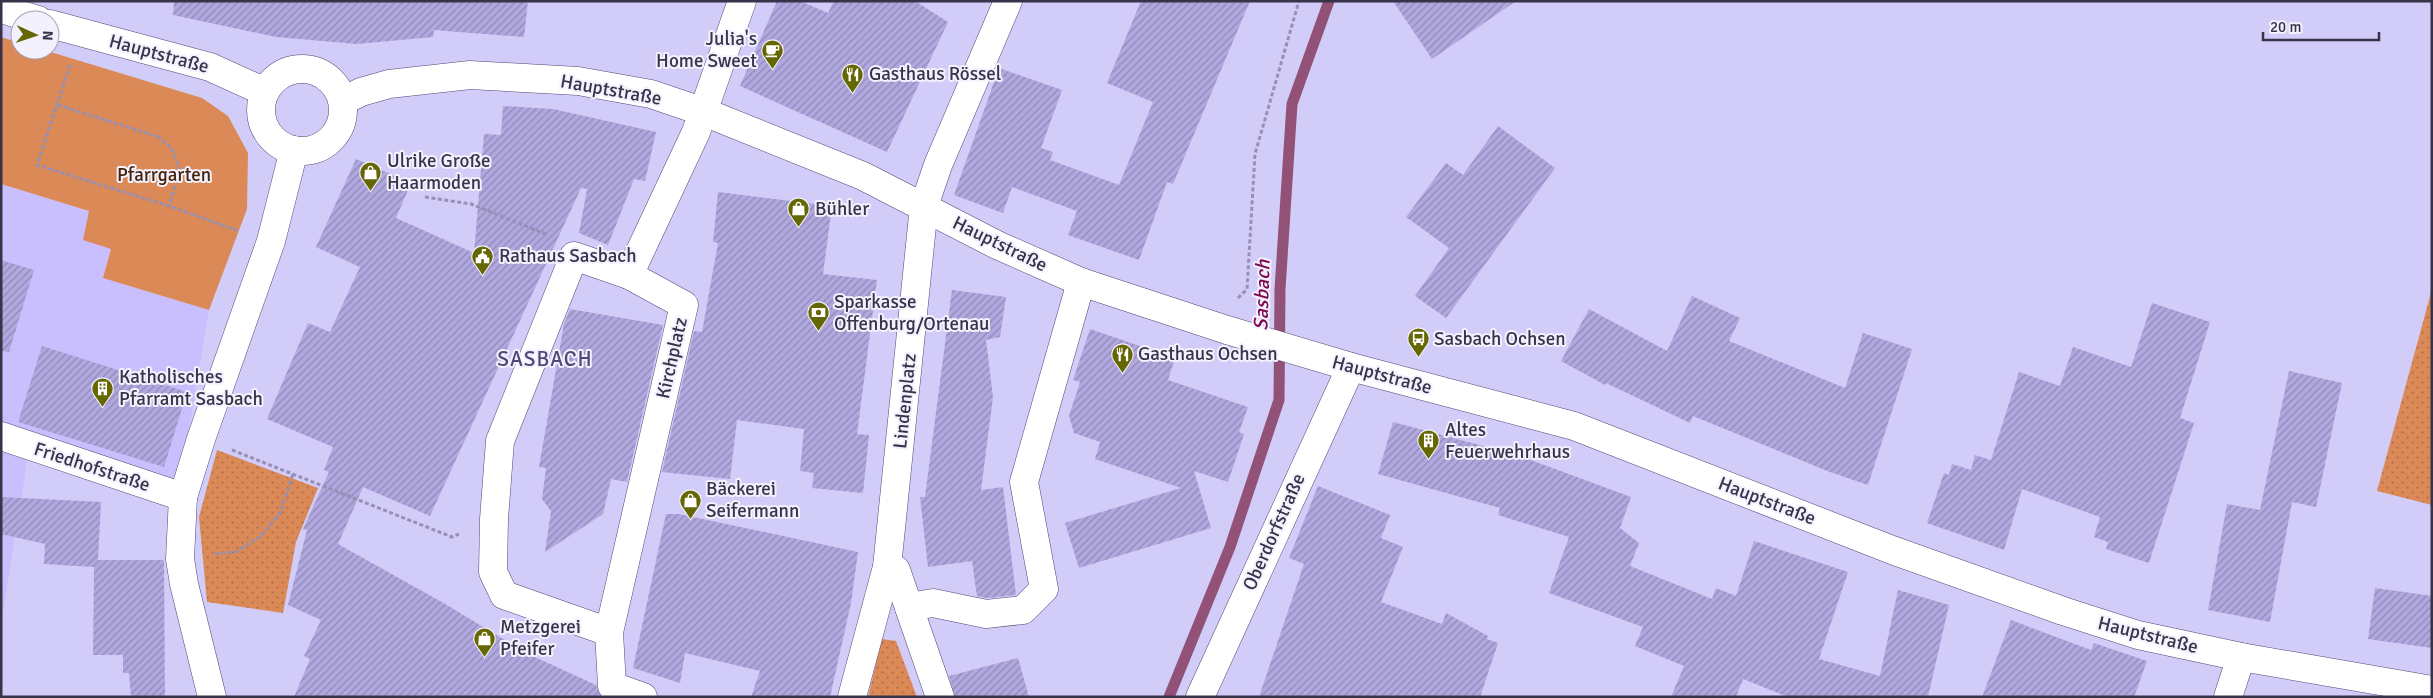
<svg xmlns="http://www.w3.org/2000/svg" width="2433" height="698" font-family="Signika,sans-serif">
  <style>
    .built { fill: #c9bffe }
    .grass { fill: url(#grass-dots) }
    .park { fill: #db8957 }
    .lines { fill: none; stroke-linecap: round; stroke-linejoin: round }
    .stream { stroke: #925176; stroke-width: 11 }
    .building { fill: url(#building-hatch) }
    .minor-casing { stroke: #504776; stroke-width: 29 }
    .path { stroke: #9691b4; stroke-width: 3; stroke-dasharray: 4 2.5; stroke-linecap: butt }
    .minor { stroke: #fff; stroke-width: 28 }
    .labels { text-anchor: middle; dominant-baseline: central; stroke-width: 4; stroke-linejoin: round; paint-order: stroke }
    .poi-label { font-size: 19px; fill: #373349; stroke: #f3f1fd; text-anchor: start }
    .street-label { font-size: 19px; fill: #373349; stroke: #f3f1fd }
    .park-label { font-size: 19px; fill: #44220a; stroke: #f3f1fd }
    .water-label { font-size: 20px; font-style: italic; fill: #7d074f; stroke: #f3f1fd }
    .quarter-label { font-size: 21px; letter-spacing: 1px; fill: #514877; stroke: #f3f1fd }
  </style>
  <defs>
    <pattern id="grass-dots" width="8" height="8" patternUnits="userSpaceOnUse" patternTransform="scale(1.25)"><rect width="8" height="8" fill="#db8957"/><path d="M2 2h.1M6 6h.1" fill="none" stroke="#b2714a" stroke-width="1.8" stroke-linecap="round"/></pattern>
    <pattern id="building-hatch" width="6" height="6" patternUnits="userSpaceOnUse" patternTransform="scale(1.25)"><rect width="6" height="6" fill="#b0a8de"/><path d="M-1 1l2-2M0 6l6-6M5 7l2-2" fill="none" stroke="#9089b6"/></pattern>
  </defs>
  <rect width="100%" height="100%" fill="#d2ccf8"/>
  <!-- built -->
  <polygon class="built" points="1,184 89,211 111,249 103,278 209,310 177,501 28,455 1,625"/>
  <!-- grass -->
  <g class="grass">
    <polygon points="2432,289 2432,505 2377,491"/>
    <polygon points="217,450 318,488 296,542 283,613 207,602 199,517"/>
    <polygon points="882,639 896,641 917,697 868,697"/>
  </g>
  <!-- park -->
  <polygon class="park" points="1,37 20,43 20,50 44,50 202,98 228,116 248,153 247,209 209,310 103,278 111,249 83,240 89,211 1,184"/>
  <g class="lines">
    <!-- stream -->
    <polyline class="stream" points="1169,697 1230,547 1279,400 1280,289 1292,104 1329,1"/>
  </g>
  <!-- building -->
  <g class="building">
    <polygon points="174,1 528,1 524,37 434,30 433,37 357,44 276,37 173,15"/>
    <polygon points="777,1 800,1 828,13 834,1 915,1 948,22 887,152 740,86"/>
    <polygon points="1141,1 1250,1 1173,184 1167,182 1139,260 1068,235 1077,211 1012,187 1003,213 954,195 999,68 1062,90 1041,148 1053,152 1050,160 1119,185 1153,102 1107,83"/>
    <polygon points="1393,1 1516,1 1432,59"/>
    <polygon points="503,106 553,109 656,132 645,181 634,179 608,245 579,233 587,189 581,188 430,516 363,487 338,544 447,605 526,653 596,685 601,697 294,697 310,659 304,656 321,620 288,605 307,530 303,529 329,472 324,470 333,447 267,419 308,323 330,332 360,267 316,247 356,159 411,183 396,218 474,253 484,134 501,135"/>
    <polygon points="1498,126 1555,168 1446,318 1415,296 1449,248 1406,217 1446,163 1463,175"/>
    <polygon points="718,192 832,206 823,274 877,280 857,434 869,435 863,493 812,488 814,473 800,471 804,429 737,420 730,479 662,472 694,331 702,332 718,243 713,242"/>
    <polygon points="1,260 34,270 9,352 1,351"/>
    <polygon points="952,290 1006,297 1000,337 986,340 993,397 981,490 1003,487 1016,595 987,598 977,596 972,561 928,567 920,497 925,497"/>
    <polygon points="1692,296 1740,318 1729,341 1845,388 1863,333 1912,349 1868,485 1830,472 1693,416 1690,423 1606,383 1605,385 1561,361 1589,309 1667,351"/>
    <polygon points="2152,303 2210,322 2180,418 2194,423 2149,563 2106,549 2108,542 2094,537 2100,517 2022,489 2004,550 1927,523 1944,473 1949,475 1952,464 1971,470 1975,455 1991,460 2019,372 2060,386 2073,347 2131,367"/>
    <polygon points="570,309 663,325 627,482 611,479 603,514 545,552 551,511 542,499 546,468 539,467 564,324"/>
    <polygon points="1090,329 1175,358 1168,380 1248,407 1239,432 1244,434 1228,482 1194,471 1211,528 1079,568 1065,523 1181,488 1095,459 1100,442 1074,433 1069,416 1080,382 1073,380"/>
    <polygon points="42,346 187,392 164,467 18,422"/>
    <polygon points="2289,371 2342,383 2316,507 2292,502 2270,622 2208,610 2227,504 2260,510"/>
    <polygon points="1393,422 1517,455 1631,497 1620,528 1639,543 1630,566 1712,599 1716,588 1736,596 1754,541 1848,572 1819,659 1880,676 1898,590 1949,605 1928,697 1788,697 1743,679 1736,697 1671,697 1684,666 1635,646 1643,627 1549,593 1569,537 1498,515 1500,508 1378,474"/>
    <polygon points="1318,486 1390,515 1381,538 1403,547 1381,602 1442,624 1446,613 1488,636 1487,639 1498,643 1480,697 1259,697 1304,564 1289,558"/>
    <polygon points="1,497 101,502 98,560 164,560 165,697 131,697 129,673 123,673 123,655 93,655 94,567 44,564 45,544 1,534"/>
    <polygon points="666,514 679,514 858,552 851,603 830,697 751,697 760,671 685,653 680,683 633,668"/>
    <polygon points="2375,588 2432,596 2432,648 2368,639"/>
    <polygon points="2011,620 2091,650 2094,643 2147,661 2134,697 1982,697"/>
    <polygon points="1018,658 1029,697 955,697 949,676"/>
  </g>
  <g class="lines">
    <defs>
      <g id="minor">
        <polyline points="1,9 38,20"/>
        <polyline points="50,24 210,67 265,92"/>
        <circle cx="302" cy="110" r="41"/>
        <polyline points="343,101 361,92 389,84 470,75 578,81 651,94 704,112 863,176 997,245 1081,282 1227,330 1351,367 1574,426 1892,550 2063,611 2138,635 2241,657 2432,690"/>
        <polyline points="629,275 696,132 742,1"/>
        <polyline points="1,436 183,497"/>
        <polyline points="887,567 896,570 940,697"/>
        <polyline points="909,607 933,603 986,614 1023,610 1044,589 1024,482 1081,282"/>
        <polyline points="609,632 684,305 629,275 574,256 500,441 494,519 493,572 504,595 609,632 612,686 643,697"/>
        <polyline points="212,697 184,584 180,559 183,497 201,439 271,241 294,150"/>
        <polyline points="852,697 887,567 924,206 938,165 1008,1"/>
        <polyline points="1200,697 1351,367"/>
        <polyline points="2228,697 2241,657"/>
      </g>
    </defs>
    <!-- minor casing -->
    <use href="#minor" class="minor-casing"/>
    <!-- path -->
    <g class="path">
      <polyline points="70,65 37,165 169,206 239,231"/>
      <polyline points="58,105 159,137 172,149 180,171 169,206"/>
      <polyline points="425,197 471,204 548,235"/>
      <polyline points="1238,298 1247,289 1255,154 1299,1"/>
      <polyline points="232,450 452,537 459,534"/>
      <polyline points="215,554 235,552 261,536 280,513 293,474"/>
    </g>
    <!-- minor -->
    <use href="#minor" class="minor"/>
  </g>
  <!-- icons -->
  <defs>
    <symbol id="cafe-pin" viewBox="-11 -11 22 30"><path d="M0 17L-7.5 6A9.5 9.5 0 1 1 7.5 6Z" fill="#656703" stroke="#f3f1fd"/><path d="M-5.5-4.5H6V0H3Q3 3.5 0 3.5H-2.5Q-5.5 3.5-5.5 0ZM3-3.2v2h1.7v-2ZM-6 4.5H4V6H-6Z" fill="#fff"/></symbol>
    <symbol id="restaurant-pin" viewBox="-11 -11 22 30"><path d="M0 17L-7.5 6A9.5 9.5 0 1 1 7.5 6Z" fill="#656703" stroke="#f3f1fd"/><path d="M-5-6h1v4h1v-4h1v4h1v-4h1v5L-1.5 .5V6h-2V.5L-5-1ZM5-6V6H3V1.5H1.5Q1.5-4 5-6Z" fill="#fff"/></symbol>
    <symbol id="shop-pin" viewBox="-11 -11 22 30"><path d="M0 17L-7.5 6A9.5 9.5 0 1 1 7.5 6Z" fill="#656703" stroke="#f3f1fd"/><path d="M-5-2.5h2.3a2.7 3.5 0 0 1 5.4 0H5L5.5 6h-11ZM-1.5-2.5h3a1.5 2.3 0 0 0-3 0Z" fill="#fff"/></symbol>
    <symbol id="civic-pin" viewBox="-11 -11 22 30"><path d="M0 17L-7.5 6A9.5 9.5 0 1 1 7.5 6Z" fill="#656703" stroke="#f3f1fd"/><path d="M-.6-6.5H3V-4.5H.6V-3L4-1V1h2V6H-6V1h2V-1L-.6-3ZM-1.2 2.5V6h2.4V2.5Z" fill="#fff"/></symbol>
    <symbol id="bank-pin" viewBox="-11 -11 22 30"><path d="M0 17L-7.5 6A9.5 9.5 0 1 1 7.5 6Z" fill="#656703" stroke="#f3f1fd"/><path d="M-6-4H6V4H-6ZM0-2.3a2.3 2.3 0 1 0 0 4.6a2.3 2.3 0 1 0 0-4.6Z" fill="#fff"/></symbol>
    <symbol id="bus-pin" viewBox="-11 -11 22 30"><path d="M0 17L-7.5 6A9.5 9.5 0 1 1 7.5 6Z" fill="#656703" stroke="#f3f1fd"/><path d="M-5-6H5V4H4V6H2V4H-2V6H-4V4H-5ZM-3.5-4V0h7V-4ZM-3.5 1.2v1.5H-2V1.2ZM2 1.2v1.5H3.5V1.2Z" fill="#fff"/></symbol>
    <symbol id="building-pin" viewBox="-11 -11 22 30"><path d="M0 17L-7.5 6A9.5 9.5 0 1 1 7.5 6Z" fill="#656703" stroke="#f3f1fd"/><path d="M-4-6H4V6H1V3H-1V6H-4ZM-2.5-4.3h1.7v1.8h-1.7ZM.8-4.3h1.7v1.8H.8ZM-2.5-1h1.7V.8h-1.7ZM.8-1h1.7V.8H.8Z" fill="#fff"/></symbol>
  </defs>
  <g fill-rule="evenodd">
    <use href="#cafe-pin" x="760" y="38" width="25" height="34"/>
    <use href="#restaurant-pin" x="840" y="62" width="25" height="34"/>
    <use href="#shop-pin" x="358" y="160" width="25" height="34"/>
    <use href="#shop-pin" x="786" y="196" width="25" height="34"/>
    <use href="#civic-pin" x="470" y="244" width="25" height="34"/>
    <use href="#bank-pin" x="806" y="300" width="25" height="34"/>
    <use href="#bus-pin" x="1406" y="326" width="25" height="34"/>
    <use href="#restaurant-pin" x="1110" y="342" width="25" height="34"/>
    <use href="#building-pin" x="90" y="376" width="25" height="34"/>
    <use href="#building-pin" x="1416" y="428" width="25" height="34"/>
    <use href="#shop-pin" x="678" y="488" width="25" height="34"/>
    <use href="#shop-pin" x="472" y="626" width="25" height="34"/>
  </g>
  <g class="labels">
    <!-- poi labels -->
    <g class="poi-label">
      <text x="757" y="39" text-anchor="end">Julia's<tspan x="757" dy="22">Home Sweet</tspan></text>
      <text x="869" y="74">Gasthaus Rössel</text>
      <text x="387" y="161">Ulrike Große<tspan x="387" dy="22">Haarmoden</tspan></text>
      <text x="815" y="209">Bühler</text>
      <text x="499" y="256">Rathaus Sasbach</text>
      <text x="834" y="302">Sparkasse<tspan x="834" dy="22">Offenburg/Ortenau</tspan></text>
      <text x="1434" y="339">Sasbach Ochsen</text>
      <text x="1138" y="354">Gasthaus Ochsen</text>
      <text x="119" y="377">Katholisches<tspan x="119" dy="22">Pfarramt Sasbach</tspan></text>
      <text x="1445" y="430">Altes<tspan x="1445" dy="22">Feuerwehrhaus</tspan></text>
      <text x="706" y="489">Bäckerei<tspan x="706" dy="22">Seifermann</tspan></text>
      <text x="500" y="627">Metzgerei<tspan x="500" dy="22">Pfeifer</tspan></text>
    </g>
    <!-- street labels -->
    <g class="street-label">
      <text transform="translate(159 54) rotate(15)">Hauptstraße</text>
      <text transform="translate(611 90) rotate(10)">Hauptstraße</text>
      <text transform="translate(1000 244) rotate(26)">Hauptstraße</text>
      <text transform="translate(672 358) rotate(-77)">Kirchplatz</text>
      <text transform="translate(1382 375) rotate(15)">Hauptstraße</text>
      <text transform="translate(905 401) rotate(-84)">Lindenplatz</text>
      <text transform="translate(92 467) rotate(18)">Friedhofstraße</text>
      <text transform="translate(1767 501) rotate(21)">Hauptstraße</text>
      <text transform="translate(1274 532) rotate(-66)">Oberdorfstraße</text>
      <text transform="translate(2148 635) rotate(14)">Hauptstraße</text>
    </g>
    <!-- park labels -->
    <g class="park-label">
      <text x="164" y="175">Pfarrgarten</text>
    </g>
    <!-- water labels -->
    <g class="water-label">
      <text transform="translate(1262 295) rotate(-88)">Sasbach</text>
    </g>
    <!-- quarter labels -->
    <g class="quarter-label">
      <text x="545" y="359">SASBACH</text>
    </g>
  </g>
  <!-- border -->
  <rect width="2433" height="698" fill="none" stroke="#373349" stroke-width="5"/>
  <!-- north arrow -->
  <g transform="translate(35 35) rotate(93)"><circle r="24" fill="#f3f1fd" stroke="#a8a5b5"/>
  <path d="M0-4L9 19L0 12L-9 19Z" fill="#656703"/>
  <text y="-8" font-size="14" font-weight="bold" text-anchor="middle" fill="#373349">N</text>
  </g>
  <!-- scale -->
  <path d="M2263 32v8h116v-8" fill="none" stroke="#373349" stroke-width="2.5"/>
  <text x="2270" y="32" font-size="15" fill="#373349" stroke="#f3f1fd" stroke-width="4" paint-order="stroke">20 m</text>
</svg>
